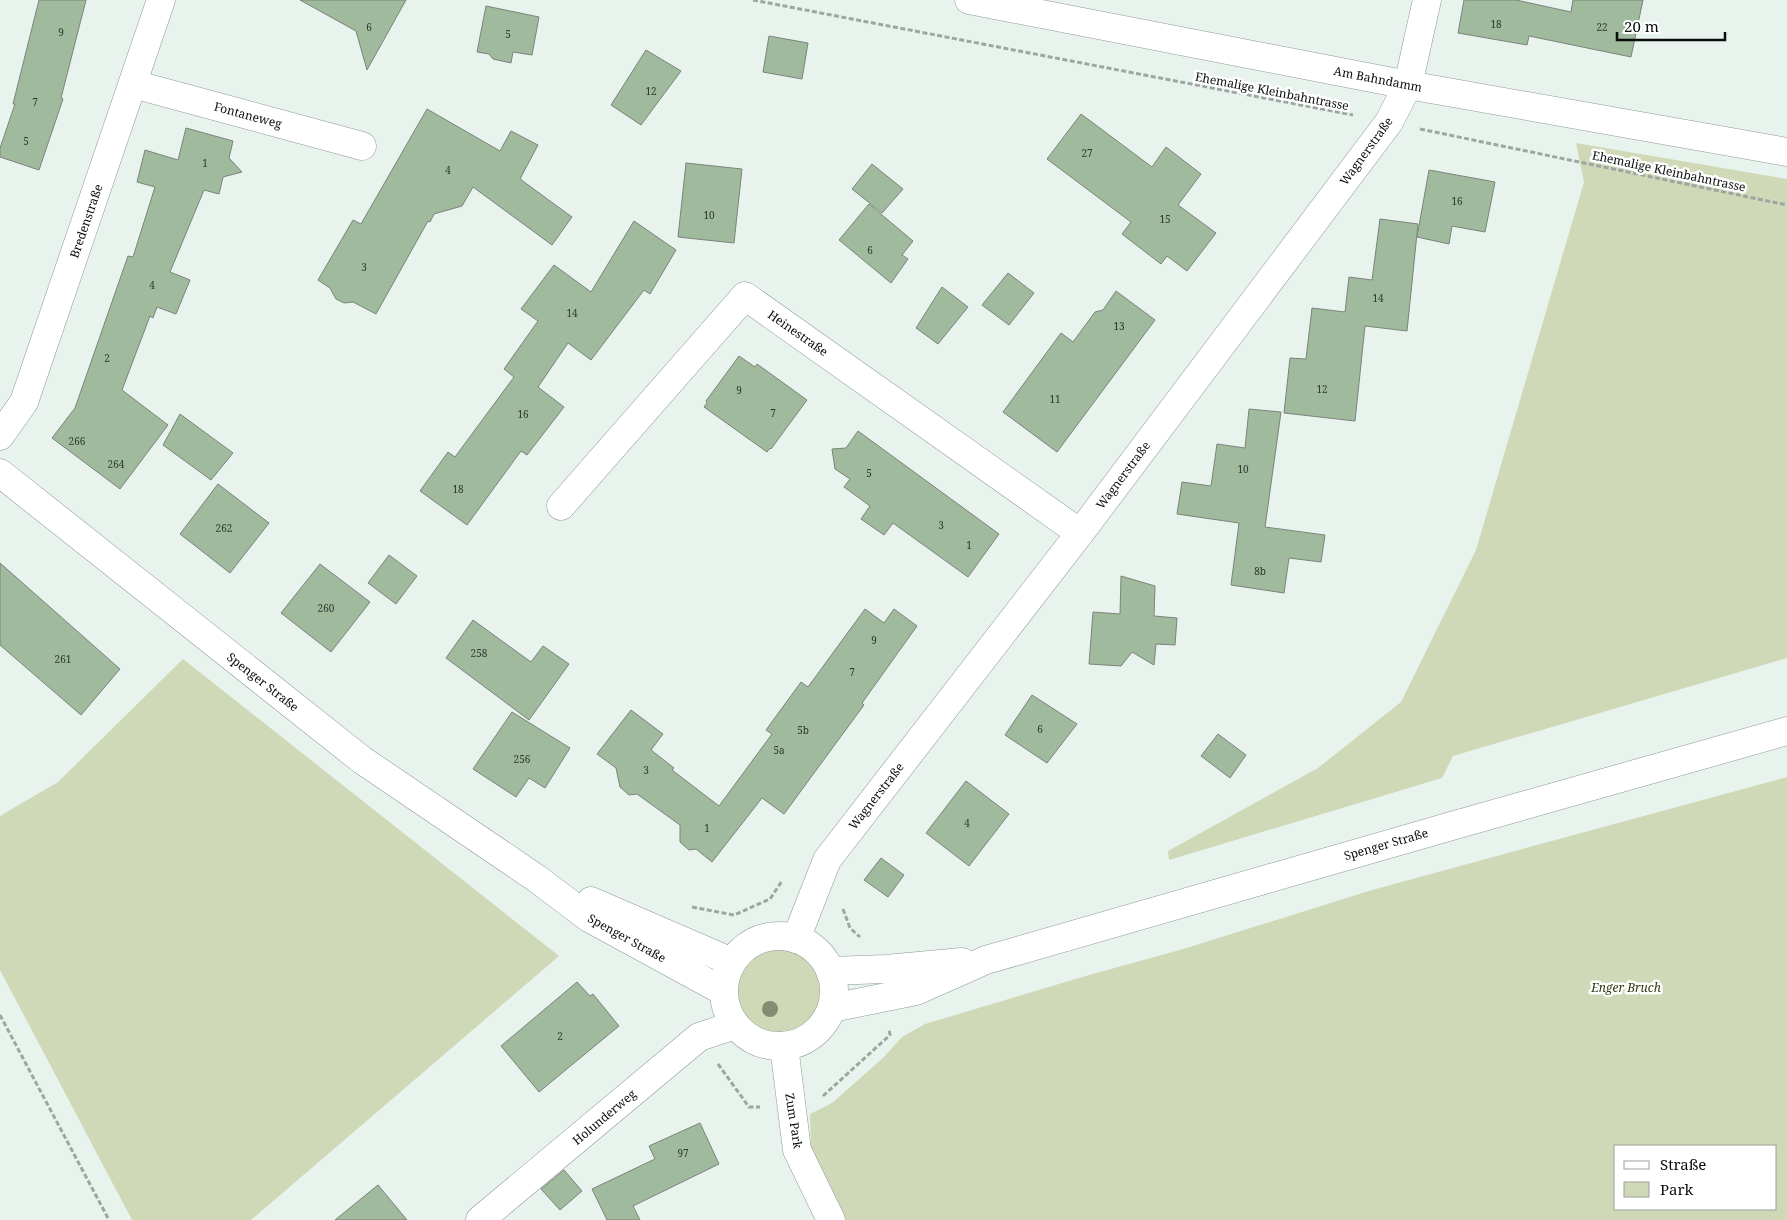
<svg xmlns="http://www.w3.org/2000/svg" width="1787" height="1220" font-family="'Noto Serif',serif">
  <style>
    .green { fill: #cfd9b7; fill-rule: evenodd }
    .building { fill: #9fba9d; stroke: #7c837b }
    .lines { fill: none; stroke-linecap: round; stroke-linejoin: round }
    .minor-casing { stroke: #8f9994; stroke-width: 29 }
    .path { stroke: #9da6a1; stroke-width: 3; stroke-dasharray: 5 2.5; stroke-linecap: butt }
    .minor { stroke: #fff; stroke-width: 28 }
    .tree { fill: #818c71 }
    .labels { text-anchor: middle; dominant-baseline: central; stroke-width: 5; stroke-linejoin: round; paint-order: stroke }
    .number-label { font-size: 10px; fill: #2e3830 }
    .street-label { font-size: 12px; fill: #090d0b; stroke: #fff }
    .park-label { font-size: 12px; font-style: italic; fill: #2d370c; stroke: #fff }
  </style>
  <rect width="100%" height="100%" fill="#e8f3ed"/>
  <!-- green -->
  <g class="green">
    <polygon points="1576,143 1787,179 1787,658 1453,756 1442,778 1169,860 1168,851 1318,768 1401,702 1476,550 1584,182"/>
    <polygon points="183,659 559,956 251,1220 132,1220 0,970 0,816 58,782"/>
    <path d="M 1787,777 L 1787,1220 L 846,1220 L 811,1151 L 810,1114 L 832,1103 L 883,1058 L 902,1037 L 925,1024 L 1089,975 L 1180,950 L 1372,890 ZM 1616,1146 L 1776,1146 L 1776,1209 L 1616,1209 Z"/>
    <circle cx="779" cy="991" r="41"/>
  </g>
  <!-- building -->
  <g class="building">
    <polygon points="39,0 86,0 61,98 63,99 39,170 0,157 0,148 15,104 13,104"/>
    <polygon points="300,0 406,0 367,70 356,31"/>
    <polygon points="1464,0 1516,0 1571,12 1573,0 1643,0 1631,57 1529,36 1527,45 1458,33"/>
    <polygon points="486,6 539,17 532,55 513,52 511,63 493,59 489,54 477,52"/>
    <polygon points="769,36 808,43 802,79 763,72"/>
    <polygon points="646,50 681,71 641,125 611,105"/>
    <polygon points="427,109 500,151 511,131 538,145 520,179 572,217 552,245 473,187 462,206 434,214 430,222 428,221 376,314 353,302 344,303 336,299 330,288 318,280 353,220 361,224"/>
    <polygon points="1081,114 1152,167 1166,147 1201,174 1178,205 1216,233 1187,271 1167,256 1161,264 1122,234 1131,222 1047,159"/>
    <polygon points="186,128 233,141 229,158 242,172 223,177 219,194 204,190 170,272 190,280 176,314 157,307 153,318 150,316 122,390 168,425 120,489 52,438 75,408 128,256 133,257 155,187 137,182 145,150 178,160"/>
    <polygon points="686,163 742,169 734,243 678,237"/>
    <polygon points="872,164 903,189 882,213 852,189"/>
    <polygon points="1429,170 1495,182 1485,232 1452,226 1449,244 1417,237"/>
    <polygon points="869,204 913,241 902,255 908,259 891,283 839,240"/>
    <polygon points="1380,219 1418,224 1407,331 1365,326 1355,421 1284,413 1290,358 1306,359 1312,308 1345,312 1349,277 1372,280"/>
    <polygon points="634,221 676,250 650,294 644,290 591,360 568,343 538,387 564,407 527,455 521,451 467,525 420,491 448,452 455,457 514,377 504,369 538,321 521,309 554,265 591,292"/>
    <polygon points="1008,273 1034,293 1009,325 982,305"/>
    <polygon points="942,287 968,307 938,344 916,328"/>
    <polygon points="1116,291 1155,320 1057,452 1003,412 1061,333 1073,342 1095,312 1103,310"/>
    <polygon points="739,356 755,367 757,364 807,400 771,449 770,448 767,452 704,407 707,403 706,401"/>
    <polygon points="1249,409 1281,412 1265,527 1325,535 1321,562 1289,558 1284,593 1231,585 1239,523 1177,514 1182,482 1211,486 1217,444 1245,448"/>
    <polygon points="180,414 233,453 211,480 163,445"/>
    <polygon points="858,431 999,534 968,577 893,523 884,535 861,519 870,506 844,487 850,479 835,469 832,449 846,448"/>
    <polygon points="218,484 269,523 230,573 180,534"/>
    <polygon points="389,555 417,576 396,604 368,583"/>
    <polygon points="0,563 120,669 81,715 0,645"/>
    <polygon points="320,564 370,602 331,652 281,613"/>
    <polygon points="1121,576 1155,586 1154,616 1177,618 1175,645 1156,644 1154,665 1132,652 1121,666 1089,664 1093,612 1120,614"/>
    <polygon points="865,609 884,623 894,609 917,626 862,703 864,705 784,814 762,798 712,862 696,849 689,850 680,842 680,825 637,794 629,795 620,787 616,768 597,754 631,710 663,734 651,750 674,768 672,770 719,806 772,734 766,730 801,682 808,687"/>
    <polygon points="473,620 531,662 543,646 569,664 529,720 446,658"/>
    <polygon points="1032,695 1077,724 1047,763 1005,735"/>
    <polygon points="512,712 570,748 545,788 529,778 516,797 473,769"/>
    <polygon points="1218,734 1246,755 1230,778 1201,756"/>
    <polygon points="966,781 1009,814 969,866 926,833"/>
    <polygon points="881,858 904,875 888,897 864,880"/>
    <polygon points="577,982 590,996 593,994 619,1026 539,1092 501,1046"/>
    <polygon points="700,1123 719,1164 633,1206 640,1220 607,1220 592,1189 655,1159 649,1146"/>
    <polygon points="564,1170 582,1191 560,1210 541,1189"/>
    <polygon points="378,1185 407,1220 335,1220"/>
  </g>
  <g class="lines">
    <defs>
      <g id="minor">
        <polyline points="969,0 1408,85 1787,152"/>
        <polyline points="133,84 362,146"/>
        <polyline points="0,436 24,402 161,0"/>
        <polyline points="0,473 362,760 536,878 589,918 723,991"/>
        <polyline points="561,506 745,296 1080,533"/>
        <polyline points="591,901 732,962"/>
        <circle cx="779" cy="991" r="55"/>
        <polyline points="796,939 827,860 1080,533 1389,122 1408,85 1427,0"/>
        <polyline points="830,971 886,969 962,962"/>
        <polyline points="832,1008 916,991 986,960 1455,825 1787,731"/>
        <polyline points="784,1046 797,1150 831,1220"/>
        <polyline points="480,1220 699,1037 735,1025"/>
      </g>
    </defs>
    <!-- minor casing -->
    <use href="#minor" class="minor-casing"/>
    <!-- path -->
    <g class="path">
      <polyline points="753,0 1353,115"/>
      <polyline points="1420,129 1787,205"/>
      <polyline points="692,907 734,915 770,899 782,881"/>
      <polyline points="843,909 850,928 860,937"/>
      <polyline points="0,1015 109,1220"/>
      <polyline points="718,1064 749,1107 760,1107"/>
      <polyline points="823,1096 890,1035 889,1029"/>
    </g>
    <!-- minor -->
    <use href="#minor" class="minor"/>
  </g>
  <!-- trees -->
  <circle class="tree" cx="770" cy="1009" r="8"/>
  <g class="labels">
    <!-- number labels -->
    <g class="number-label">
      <text x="1496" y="24">18</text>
      <text x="369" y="27">6</text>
      <text x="1602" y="27">22</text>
      <text x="61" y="32">9</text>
      <text x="508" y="34">5</text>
      <text x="651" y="91">12</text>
      <text x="35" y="102">7</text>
      <text x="26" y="141">5</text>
      <text x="1087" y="153">27</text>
      <text x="205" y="163">1</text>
      <text x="448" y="170">4</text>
      <text x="1457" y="201">16</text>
      <text x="709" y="215">10</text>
      <text x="1165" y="219">15</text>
      <text x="870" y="250">6</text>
      <text x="364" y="267">3</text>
      <text x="152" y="285">4</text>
      <text x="1378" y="298">14</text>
      <text x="572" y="313">14</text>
      <text x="1119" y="326">13</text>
      <text x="107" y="358">2</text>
      <text x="1322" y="389">12</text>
      <text x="739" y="390">9</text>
      <text x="1055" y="399">11</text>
      <text x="773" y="413">7</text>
      <text x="523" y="414">16</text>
      <text x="77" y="441">266</text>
      <text x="116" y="464">264</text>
      <text x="1243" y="469">10</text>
      <text x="869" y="473">5</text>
      <text x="458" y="489">18</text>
      <text x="941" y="525">3</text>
      <text x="224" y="528">262</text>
      <text x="969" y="545">1</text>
      <text x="1260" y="571">8b</text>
      <text x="326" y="608">260</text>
      <text x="874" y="640">9</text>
      <text x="479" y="653">258</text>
      <text x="63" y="659">261</text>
      <text x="852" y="672">7</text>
      <text x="1040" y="729">6</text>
      <text x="803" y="730">5b</text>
      <text x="779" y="750">5a</text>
      <text x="522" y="759">256</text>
      <text x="646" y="770">3</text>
      <text x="967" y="823">4</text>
      <text x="707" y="828">1</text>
      <text x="560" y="1036">2</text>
      <text x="683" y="1153">97</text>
    </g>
    <!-- street labels -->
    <g class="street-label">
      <text transform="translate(1378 79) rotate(11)">Am Bahndamm</text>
      <text transform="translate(1272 91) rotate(11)">Ehemalige Kleinbahntrasse</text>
      <text transform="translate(248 115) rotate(15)">Fontaneweg</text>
      <text transform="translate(1366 151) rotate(-54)">Wagnerstraße</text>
      <text transform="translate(1669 171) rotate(12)">Ehemalige Kleinbahntrasse</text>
      <text transform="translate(86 221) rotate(-71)">Bredenstraße</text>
      <text transform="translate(798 333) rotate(35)">Heinestraße</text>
      <text transform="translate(1123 475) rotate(-53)">Wagnerstraße</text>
      <text transform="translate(263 682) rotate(38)">Spenger Straße</text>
      <text transform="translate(876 796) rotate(-52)">Wagnerstraße</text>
      <text transform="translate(1386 844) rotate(-16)">Spenger Straße</text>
      <text transform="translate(627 938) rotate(29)">Spenger Straße</text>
      <text transform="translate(604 1117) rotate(-40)">Holunderweg</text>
      <text transform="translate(794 1121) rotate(81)">Zum Park</text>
    </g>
    <!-- park labels -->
    <g class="park-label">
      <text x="1626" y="987">Enger Bruch</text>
    </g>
  </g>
  <!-- legend -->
  <rect x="1614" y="1145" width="162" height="65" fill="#ffffff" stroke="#9d9e9d"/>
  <rect x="1624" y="1161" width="25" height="8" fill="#ffffff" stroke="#9d9e9d"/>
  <text x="1660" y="1170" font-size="15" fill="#090d0b">Straße</text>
  <rect x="1624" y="1182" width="25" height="15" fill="#cfd9b7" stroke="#9d9e9d"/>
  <text x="1660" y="1195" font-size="15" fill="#090d0b">Park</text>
  <!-- scale -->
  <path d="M1617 32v8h108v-8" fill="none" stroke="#090d0b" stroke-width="2.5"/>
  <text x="1624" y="32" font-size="15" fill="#090d0b" stroke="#ffffff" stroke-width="4" paint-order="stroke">20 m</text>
</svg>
